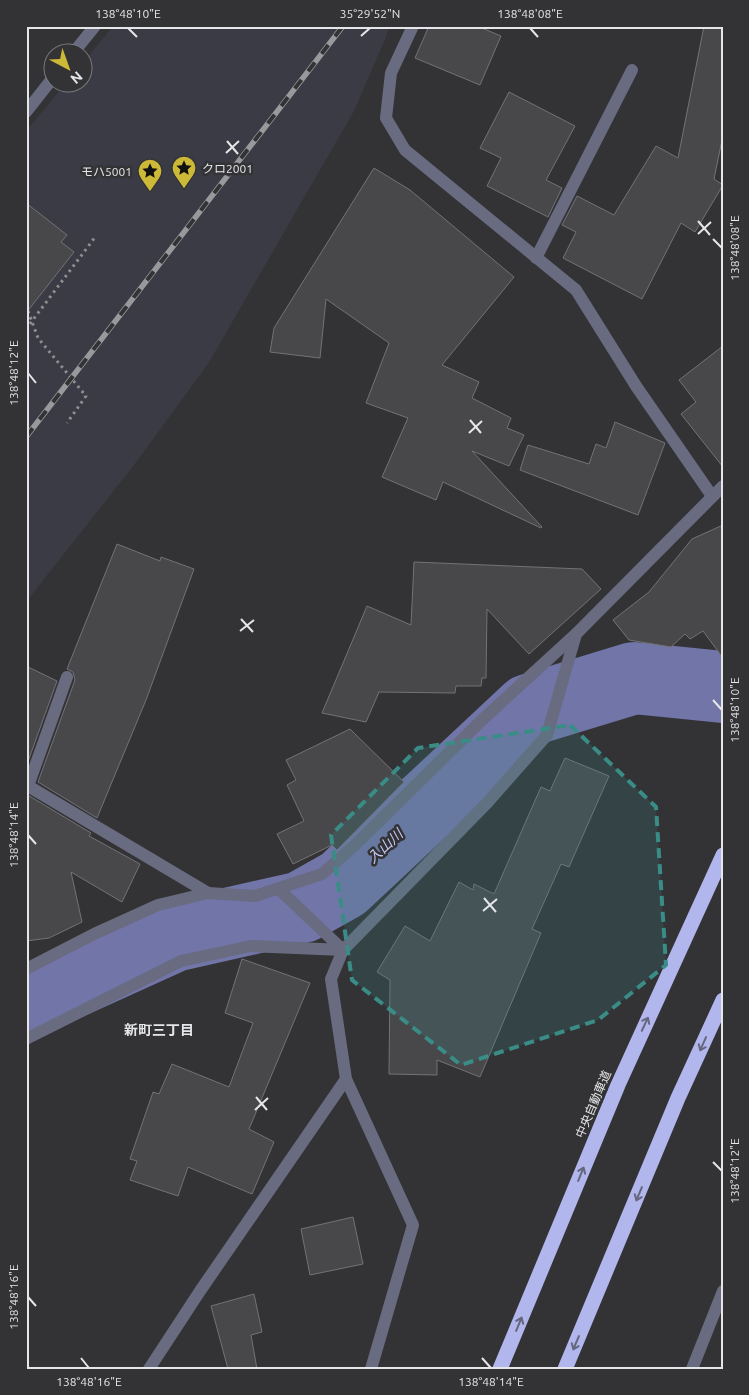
<svg xmlns="http://www.w3.org/2000/svg" width="749" height="1395" font-family="Ubuntu,'Noto Sans JP',sans-serif">
  <style>
    .built { fill: #3a3b44 }
    .lines { fill: none; stroke-linecap: round; stroke-linejoin: round }
    .river { stroke: #7275a8; stroke-width: 72 }
    .building { fill: #48484b; stroke: #737377 }
    .path { stroke: #8e8f91; stroke-width: 3; stroke-dasharray: 2.5 4; stroke-linecap: butt }
    .service { stroke: #696b81; stroke-width: 12 }
    .minor { stroke: #696b81; stroke-width: 12 }
    .motorway { stroke: #b1b6ed; stroke-width: 15 }
    .rail-casing { stroke: #99999c; stroke-width: 5.5 }
    .rail { stroke: #333336; stroke-width: 4; stroke-dasharray: 11; stroke-linecap: butt }
    .oneway { stroke: #65677f }
    .marked { fill: #3a8c86; fill-opacity: 0.2; stroke: #3a8c86; stroke-width: 4; stroke-dasharray: 10 6; stroke-linejoin: round }
    .ticks { fill: none; stroke: #e5e6e8; stroke-width: 2 }
    .labels { text-anchor: middle; dominant-baseline: central; stroke-width: 5; stroke-linejoin: round; paint-order: stroke }
    .poi-label { font-size: 12px; fill: #e5e6e8; stroke: #333336; text-anchor: start }
    .street-label { font-size: 12px; fill: #e5e6e8; stroke: #333336 }
    .water-label { font-size: 14px; font-style: italic; fill: #c6caf9; stroke: #333336 }
    .neighbourhood-label { font-size: 14px; font-weight: bold; fill: #e5e6e8; stroke: #333336 }
    .neatline { fill: none; stroke: #e5e6e8; stroke-width: 2 }
    .ticks-label { font-size: 12px; text-anchor: middle; fill: #e5e6e8 }
  </style>
  <rect width="100%" height="100%" fill="#333336"/>
  <!-- built -->
  <polygon class="built" points="113,26 389,26 386,37 354,111 208,364 134,465 26,602 26,131 66,83 82,82 83,63"/>
  <g class="lines">
    <!-- river -->
    <polyline class="river" points="26,1003 174,936 302,907 343,884 529,710 634,678 723,687"/>
  </g>
  <!-- building -->
  <g class="building">
    <polygon points="429,26 477,26 501,36 480,85 415,58"/>
    <polygon points="704,26 723,26 723,135 714,179 723,185 695,232 681,223 642,299 563,258 576,232 562,225 577,196 614,215 656,146 678,158"/>
    <polygon points="509,92 575,126 546,180 562,188 548,217 487,186 501,158 480,148"/>
    <polygon points="374,168 410,190 514,277 442,365 479,382 472,398 511,418 507,428 524,435 509,466 472,451 542,527 541,528 443,482 436,500 382,477 408,418 366,403 389,343 326,299 320,358 270,352 274,328"/>
    <polygon points="26,203 67,235 61,242 74,252 26,313"/>
    <polygon points="723,346 723,467 681,414 696,402 679,380"/>
    <polygon points="615,422 665,443 638,515 520,470 528,445 589,464 596,444 606,448"/>
    <polygon points="723,525 723,658 703,631 690,639 685,634 671,647 629,640 613,620 649,592 692,539"/>
    <polygon points="117,544 160,561 161,557 194,569 146,700 97,818 38,782 75,680 73,672 67,669"/>
    <polygon points="414,562 582,569 601,589 529,654 487,609 486,678 482,678 481,686 456,686 455,693 379,692 366,722 322,713 367,606 411,625"/>
    <polygon points="26,666 57,681 26,767"/>
    <polygon points="350,729 404,782 337,850 332,845 293,864 277,834 304,821 287,785 296,780 286,760"/>
    <polygon points="565,758 609,776 569,867 561,864 532,929 541,933 480,1077 437,1060 437,1075 389,1074 390,980 377,972 405,926 430,941 459,882 473,890 474,884 494,894 541,787 550,791"/>
    <polygon points="26,794 91,833 89,836 140,864 122,902 71,872 82,922 49,938 26,941"/>
    <polygon points="242,959 310,983 249,1129 274,1142 252,1194 188,1167 178,1196 130,1180 137,1161 130,1159 153,1092 159,1094 172,1064 229,1087 253,1023 225,1013"/>
    <polygon points="353,1217 363,1264 310,1275 301,1229"/>
    <polygon points="254,1294 262,1332 251,1335 257,1369 228,1369 211,1306"/>
  </g>
  <g class="lines">
    <!-- path -->
    <g class="path">
      <polyline points="28,311 38,338 86,396 67,423"/>
      <polyline points="26,329 96,236"/>
    </g>
    <!-- service -->
    <g class="service">
      <polyline points="536,258 632,70"/>
      <polyline points="67,677 28,786 208,893"/>
      <polyline points="26,969 94,934 158,905 208,893 255,896 322,874 354,846 482,720 576,634"/>
    </g>
    <!-- minor -->
    <g class="minor">
      <polyline points="413,26 391,73 386,118 405,150 576,290 636,386 712,496"/>
      <polyline points="74,52 95,26"/>
      <polyline points="26,112 52,79"/>
      <polyline points="26,1039 181,961 251,946 343,950 285,895 279,889"/>
      <polyline points="149,1369 200,1291 346,1079"/>
      <polyline points="371,1369 413,1225 346,1079 331,979 343,950 487,803 547,735 576,634 723,486"/>
      <polyline points="692,1369 723,1291"/>
    </g>
    <!-- motorway -->
    <g class="motorway">
      <polyline points="500,1369 618,1085 723,855"/>
      <polyline points="565,1369 678,1098 723,1000"/>
    </g>
    <defs>
      <polyline id="rail" points="26,437 343,26"/>
    </defs>
    <!-- rail casing -->
    <use href="#rail" class="rail-casing"/>
    <!-- rail -->
    <use href="#rail" class="rail"/>
  </g>
  <!-- one-way arrows -->
  <defs><path id="oneway-shaft" d="M-6 0H5M1.5-3L5.5 0L1.5 3" fill="none" stroke-width="1.6" stroke-linecap="round" stroke-linejoin="round" transform="scale(1.25)"/></defs>
  <g class="oneway">
    <use href="#oneway-shaft" transform="translate(645 1024) rotate(-65)"/>
    <use href="#oneway-shaft" transform="translate(703 1044) rotate(114)"/>
    <use href="#oneway-shaft" transform="translate(581 1174) rotate(-68)"/>
    <use href="#oneway-shaft" transform="translate(639 1194) rotate(113)"/>
    <use href="#oneway-shaft" transform="translate(519 1324) rotate(-68)"/>
    <use href="#oneway-shaft" transform="translate(576 1343) rotate(113)"/>
  </g>
  <!-- marked area -->
  <path class="marked" d="M 570,725 L 656,807 L 666,965 L 598,1020 L 461,1065 L 352,980 L 331,835 L 418,748 Z"/>
  <!-- ticks -->
  <path class="ticks" d="M 128,28 L 137,37M 530,28 L 538,37M 361,36 L 370,28M 227,141 L 238,154M 226,153 L 239,141M 698,221 L 710,235M 698,234 L 711,222M 713,239 L 722,248M 28,373 L 36,383M 470,420 L 481,433M 469,433 L 482,421M 241,619 L 253,632M 240,631 L 254,620M 713,700 L 722,710M 28,835 L 36,844M 484,898 L 496,912M 483,911 L 497,899M 256,1097 L 267,1110M 255,1110 L 268,1098M 713,1162 L 722,1171M 28,1297 L 36,1306M 81,1358 L 89,1368M 482,1358 L 491,1368"/>
  <!-- icons -->
  <defs>
    <symbol id="sight-pin" viewBox="-11 -11 22 30"><path d="M0 17L-7.5 6A9.5 9.5 0 1 1 7.5 6Z" fill="#ccb938" stroke="#333336"/><path d="M0-6L1.8-2.2L6-1.7L2.9 1.2L3.7 5.4L0 3.3L-3.7 5.4L-2.9 1.2L-6-1.7L-1.8-2.2Z" fill="#111"/></symbol>
  </defs>
  <g fill-rule="evenodd">
    <use href="#sight-pin" x="170" y="154" width="28" height="38"/>
    <use href="#sight-pin" x="136" y="157" width="28" height="38"/>
  </g>
  <g class="labels">
    <!-- poi labels -->
    <g class="poi-label">
      <text x="202" y="168">クロ2001</text>
      <text x="132" y="171" text-anchor="end">モハ5001</text>
    </g>
    <!-- street labels -->
    <g class="street-label">
      <text transform="translate(593 1104) rotate(-67)">中央自動車道</text>
    </g>
    <!-- water labels -->
    <g class="water-label">
      <text transform="translate(385 846) rotate(-43)">入山川</text>
    </g>
    <!-- neighbourhood labels -->
    <g class="neighbourhood-label">
      <text x="159" y="1030">新町三丁目</text>
    </g>
  </g>
  <!-- border -->
  <rect width="749" height="1395" fill="none" stroke="#333336" stroke-width="55"/>
  <!-- north arrow -->
  <g transform="translate(68 68) rotate(139)"><circle r="24" fill="#333336" stroke="#7a7b7d"/>
  <path d="M0-4L9 19L0 12L-9 19Z" fill="#ccb938"/>
  <text y="-8" font-size="14" font-weight="bold" text-anchor="middle" fill="#e5e6e8">N</text>
  </g>
  <rect x="28" y="28" width="694" height="1340" class="neatline"/>
  <g class="ticks-label">
    <text x="128" y="18">138°48'10"E</text>
    <text x="370" y="18">35°29'52"N</text>
    <text x="530" y="18">138°48'08"E</text>
    <text transform="translate(735 248) rotate(-90)" y="4">138°48'08"E</text>
    <text transform="translate(14 373) rotate(-90)" y="4">138°48'12"E</text>
    <text transform="translate(735 710) rotate(-90)" y="4">138°48'10"E</text>
    <text transform="translate(14 835) rotate(-90)" y="4">138°48'14"E</text>
    <text transform="translate(735 1171) rotate(-90)" y="4">138°48'12"E</text>
    <text transform="translate(14 1297) rotate(-90)" y="4">138°48'16"E</text>
    <text x="89" y="1386">138°48'16"E</text>
    <text x="491" y="1386">138°48'14"E</text>
  </g>
</svg>
